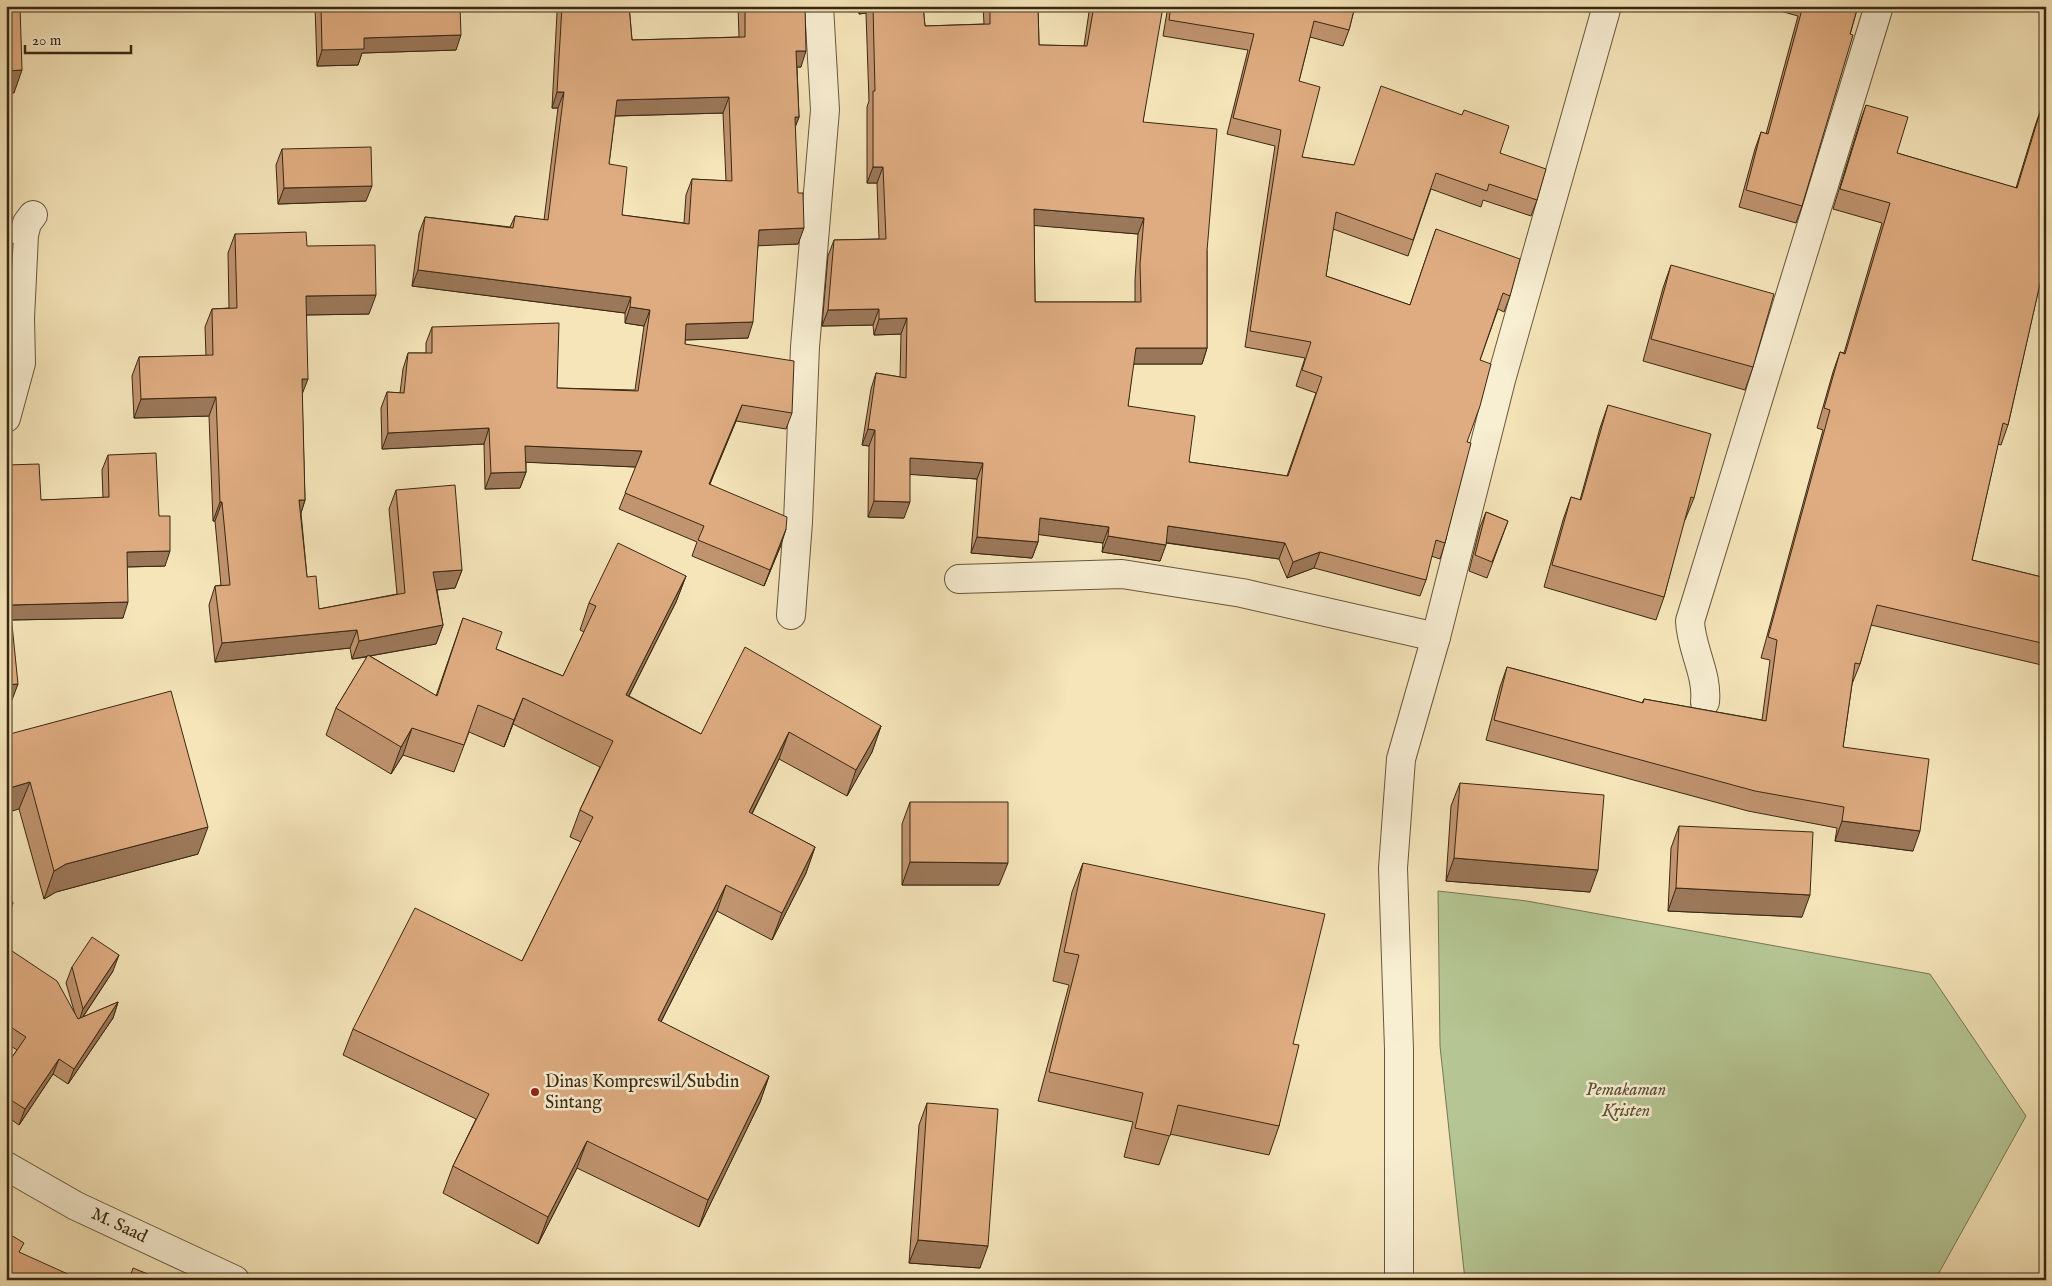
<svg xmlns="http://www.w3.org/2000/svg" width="2052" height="1286" font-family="'IM FELL English',serif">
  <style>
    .green { fill: #b5c694; stroke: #777753 }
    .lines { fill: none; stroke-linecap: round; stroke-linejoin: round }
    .minor-casing { stroke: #68573c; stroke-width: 30 }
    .tertiary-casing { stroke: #68573c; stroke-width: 30 }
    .minor { stroke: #f8eed2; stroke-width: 28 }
    .tertiary { stroke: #f8eed2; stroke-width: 28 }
    .wall { fill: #c0946f; stroke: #392812; fill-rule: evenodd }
    .shaded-wall { fill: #9c785a; stroke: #392812 }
    .building { fill: #dfac81; stroke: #392812; fill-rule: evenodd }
    .poi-dot { fill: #8f2418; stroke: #f8eed2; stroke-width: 2 }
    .labels { text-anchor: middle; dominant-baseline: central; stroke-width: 5; stroke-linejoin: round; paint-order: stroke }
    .poi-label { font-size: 18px; fill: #392812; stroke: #f8eed2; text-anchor: start }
    .park-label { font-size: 18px; font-style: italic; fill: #585032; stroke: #f8eed2 }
    .street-label { font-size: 18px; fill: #392812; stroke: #f8eed2 }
  </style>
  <rect width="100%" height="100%" fill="#f5e5b9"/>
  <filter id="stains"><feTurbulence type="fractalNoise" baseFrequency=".004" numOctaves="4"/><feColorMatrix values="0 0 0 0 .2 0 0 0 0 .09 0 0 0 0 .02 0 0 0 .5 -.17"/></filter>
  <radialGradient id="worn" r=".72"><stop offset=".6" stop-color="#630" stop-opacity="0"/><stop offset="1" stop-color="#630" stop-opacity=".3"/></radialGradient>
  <!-- green -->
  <polygon class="green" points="1438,891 1527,901 1930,974 2026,1116 1935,1280 1465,1280 1440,1046"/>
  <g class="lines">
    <defs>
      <g id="minor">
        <polyline points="6,418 21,363 20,318 24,235 27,223 33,215"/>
        <polyline points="959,579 1122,574 1242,593 1436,637"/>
        <polyline points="791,615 798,522 805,347 825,110 819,6"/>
        <path d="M 1705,702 C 1708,674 1691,649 1690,621 L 1879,6"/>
        <polyline points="1399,1280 1399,1049 1393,868 1401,759 1436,637 1501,380 1607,6"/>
      </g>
      <polyline id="tertiary" points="6,1166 76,1206 235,1280"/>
    </defs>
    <!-- minor casing -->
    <use href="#minor" class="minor-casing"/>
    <!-- tertiary casing -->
    <use href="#tertiary" class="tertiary-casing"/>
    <!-- minor -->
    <use href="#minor" class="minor"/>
    <!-- tertiary -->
    <use href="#tertiary" class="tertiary"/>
  </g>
  <!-- wall -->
  <g class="wall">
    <polygon points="315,6 460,6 456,50 362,53 358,65 317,66"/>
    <path d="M 559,6 L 629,6 L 632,40 L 739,37 L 738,6 L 805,6 L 801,67 L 797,67 L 799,117 L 795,127 L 798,244 L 758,245 L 748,338 L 685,340 L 685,344 L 792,413 L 786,429 L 736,421 L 710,484 L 781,545 L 764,586 L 692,556 L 697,542 L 619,509 L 636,467 L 526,462 L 526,472 L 520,488 L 485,489 L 484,444 L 382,449 L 381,408 L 387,392 L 400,393 L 403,369 L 408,353 L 426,353 L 426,343 L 432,327 L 557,388 L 635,390 L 644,326 L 625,323 L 625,313 L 412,286 L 419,233 L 425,217 L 510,227 L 515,216 L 544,220 L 558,108 L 552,108 L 557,13 ZM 723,113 L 726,181 L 692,179 L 686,195 L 684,223 L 622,215 L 609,164 L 615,116 Z"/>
    <path d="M 858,6 L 923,6 L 925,26 L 984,24 L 983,6 L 1038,6 L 1039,45 L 1084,46 L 1089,12 L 1091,6 L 1157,6 L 1143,122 L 1207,251 L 1207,348 L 1202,364 L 1133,364 L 1128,406 L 1189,462 L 1287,476 L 1316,393 L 1296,386 L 1305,358 L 1245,347 L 1275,146 L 1227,134 L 1248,50 L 1163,36 L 1168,6 L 1355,6 L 1349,30 L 1343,46 L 1310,37 L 1299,81 L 1302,157 L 1353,165 L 1500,153 L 1537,200 L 1531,216 L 1483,200 L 1481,207 L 1431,189 L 1408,256 L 1333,229 L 1326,276 L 1410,305 L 1436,229 L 1510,296 L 1504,312 L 1498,309 L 1480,360 L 1467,442 L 1445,543 L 1440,559 L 1431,556 L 1426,580 L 1420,596 L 1314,568 L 1287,578 L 1279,559 L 1166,543 L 1160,561 L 1102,552 L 1103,543 L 1038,534 L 1038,542 L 1032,558 L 971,553 L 977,479 L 910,474 L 904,518 L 868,517 L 869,446 L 862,445 L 871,389 L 876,373 L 900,377 L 901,334 L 874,335 L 873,325 L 822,326 L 828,256 L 834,240 L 879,239 L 877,183 L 867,183 L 867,107 L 869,101 L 866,13 L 859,14 ZM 1034,225 L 1138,234 L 1135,280 L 1135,302 L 1035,302 Z"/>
    <polygon points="1762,6 1858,6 1802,206 1796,223 1739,207 1755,149 1761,132 1766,134 1798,16"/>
    <polygon points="1866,105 1897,153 2016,188 2035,126 2042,106 2046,107 2046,285 2040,283 2008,425 2001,445 1998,444 1972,560 2046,578 2046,666 1871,625 1860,664 1852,684 1843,747 1913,851 1835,841 1837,828 1748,811 1486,740 1500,687 1507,667 1642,703 1644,699 1762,720 1770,660 1761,658 1823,430 1817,428 1833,372 1840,352 1844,353 1882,223 1833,209 1859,125"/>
    <polygon points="282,149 366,201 278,204 276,165"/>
    <polygon points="235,234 307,246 369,314 306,315 302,395 305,500 301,513 307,577 319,609 397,594 389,509 396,490 462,570 455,588 437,590 443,625 436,644 370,656 436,696 463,618 496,649 563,676 584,632 580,630 589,603 686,576 676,602 629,696 701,734 881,726 872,752 847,796 779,759 752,814 815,847 806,873 772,940 717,911 661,1022 769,1076 760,1102 699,1227 577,1168 538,1244 443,1193 453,1166 476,1119 343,1055 353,1029 522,961 581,842 570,837 580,810 600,767 513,724 504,747 469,732 454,772 403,755 391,774 326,735 336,708 367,657 352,659 350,648 215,662 209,605 215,586 221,585 215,521 213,521 209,416 134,418 132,376 139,357 206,356 205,327 212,309 229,308 228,253"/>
    <polygon points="1671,265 1753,367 1745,390 1643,361 1663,288"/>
    <polygon points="1608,405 1694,498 1685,520 1684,520 1664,597 1656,620 1544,587 1563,520 1571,497 1580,500 1600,428"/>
    <polygon points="108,455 159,516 165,566 127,567 123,618 11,620 12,700 6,465 41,500 103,498 102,470"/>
    <polygon points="1486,512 1508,521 1487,578 1469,571 1480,527"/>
    <polygon points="6,735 198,854 56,892 44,899 19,809"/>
    <polygon points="1460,783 1590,892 1446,881 1451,806"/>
    <polygon points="910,802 999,885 902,885 902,824"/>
    <polygon points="1679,826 1802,917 1668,911 1671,848"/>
    <polygon points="1083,863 1293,1044 1279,1126 1269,1155 1170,1134 1159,1165 1124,1157 1133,1122 1038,1101 1069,985 1053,981 1072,892"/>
    <polygon points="6,959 75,1014 66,983 72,967 113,971 83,1017 118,1002 113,1018 68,1084 53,1074 19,1125 6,1116 6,1066 17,1050 6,1043"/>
    <polygon points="927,1103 980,1268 909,1263 919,1125"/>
  </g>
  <!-- shaded-wall -->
  <g class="shaded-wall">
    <polygon points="862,6 869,6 866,13 859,14"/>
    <polygon points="461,35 456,50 362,53 358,65 317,66 322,50 364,38"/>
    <polygon points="796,51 806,51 801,67 791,67"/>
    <polygon points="22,70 14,93 6,93 6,71"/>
    <polygon points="557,92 564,92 558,108 552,108"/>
    <polygon points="729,97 723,113 612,116 617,100"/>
    <polygon points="795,117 799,117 793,133"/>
    <polygon points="873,167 883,167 877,183 867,183"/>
    <polygon points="372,186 366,201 278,204 284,188"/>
    <polygon points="1034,209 1144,218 1138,234 1028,225"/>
    <polygon points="804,228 798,244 754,246 759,230"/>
    <polygon points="418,270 631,297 625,313 412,286"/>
    <polygon points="6,284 11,284 6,299"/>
    <polygon points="376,295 369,314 299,315 306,296"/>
    <polygon points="630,307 650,310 644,326 625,323"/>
    <polygon points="879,309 873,325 822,326 828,310"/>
    <polygon points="907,318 901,334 874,335 879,319"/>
    <polygon points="753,322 748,338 680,340 686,324"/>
    <polygon points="1136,348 1207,348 1202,364 1130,364"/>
    <polygon points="302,379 308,379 301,397"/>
    <polygon points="216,397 209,416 134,418 141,399"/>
    <polygon points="742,405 736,421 703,500 709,484"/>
    <polygon points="489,428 484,444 382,449 388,433"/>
    <polygon points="868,429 875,430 869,446 862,445"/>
    <polygon points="525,446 642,451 636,467 520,462"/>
    <polygon points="910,458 983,463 977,479 904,474"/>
    <polygon points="526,472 520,488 485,489 491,473"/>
    <polygon points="299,500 305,500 299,519"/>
    <polygon points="874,501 910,502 904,518 868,517"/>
    <polygon points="220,502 222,502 215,521 213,521"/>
    <polygon points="1040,518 1109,527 1103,543 1034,534"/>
    <polygon points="1168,526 1285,543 1279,559 1162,542"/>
    <polygon points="786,529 781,545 764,586 770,570"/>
    <polygon points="1108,536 1166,545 1160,561 1102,552"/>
    <polygon points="977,537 1038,542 1032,558 971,553"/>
    <polygon points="170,551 165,566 121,567 127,552"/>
    <polygon points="1320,552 1314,568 1287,578 1293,562"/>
    <polygon points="462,570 455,588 426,591 433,572"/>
    <polygon points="686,576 676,602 616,721 626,695"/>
    <polygon points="128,602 123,618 6,620 10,605"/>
    <polygon points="443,625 436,644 352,659 359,641"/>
    <polygon points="357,630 350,648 215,662 222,643"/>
    <polygon points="18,684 12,700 6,700 6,685"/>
    <polygon points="523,698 513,724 504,747 514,720"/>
    <polygon points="881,726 872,752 847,796 856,770"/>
    <polygon points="412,728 403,755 391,774 401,747"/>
    <polygon points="789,732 779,759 739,839 749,812"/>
    <polygon points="30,782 19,809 6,813 6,789"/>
    <polygon points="1842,821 1920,831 1913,851 1835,841"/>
    <polygon points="208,827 198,854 56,892 44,899 54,871 66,864"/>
    <polygon points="815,847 806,873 772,940 782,913"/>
    <polygon points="1454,858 1598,870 1590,892 1446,881"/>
    <polygon points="910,862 1008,863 999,885 902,885"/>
    <polygon points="726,885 717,911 648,1047 658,1020"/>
    <polygon points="1676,888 1810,895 1802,917 1668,911"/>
    <polygon points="13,903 8,919 6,920 6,907"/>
    <polygon points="119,955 113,971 78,1024 83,1009"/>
    <polygon points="118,1002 113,1018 68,1084 74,1069"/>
    <polygon points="59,1059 53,1074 19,1125 25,1109"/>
    <polygon points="769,1076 760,1102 699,1227 708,1200"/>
    <polygon points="587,1141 577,1168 538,1244 548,1217"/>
    <polygon points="918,1240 988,1246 980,1268 909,1263"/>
  </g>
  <!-- building -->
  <g class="building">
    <polygon points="6,6 20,6 22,70 6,71"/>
    <polygon points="321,6 460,6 461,35 364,38 364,49 322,50"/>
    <path d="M 562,6 L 629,6 L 632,40 L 745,37 L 745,6 L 805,6 L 806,51 L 796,51 L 799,117 L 795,117 L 798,193 L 803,193 L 804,228 L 759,230 L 753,322 L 686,324 L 685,344 L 794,361 L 792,413 L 742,405 L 709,484 L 787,517 L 786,529 L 770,570 L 698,540 L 704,526 L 625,493 L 642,451 L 525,446 L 526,472 L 491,473 L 489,428 L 388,433 L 387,392 L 404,393 L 408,353 L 432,353 L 432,327 L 559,323 L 557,388 L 638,391 L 650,310 L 630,307 L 631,297 L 418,270 L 425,217 L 513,228 L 515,216 L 548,220 L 564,92 L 557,92 ZM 729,97 L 732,181 L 692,179 L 689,224 L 622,215 L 627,167 L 609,164 L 617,100 Z"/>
    <path d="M 873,6 L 923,6 L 925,26 L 990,24 L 990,6 L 1038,6 L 1039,45 L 1087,46 L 1094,6 L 1157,6 L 1163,7 L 1143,122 L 1217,129 L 1207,251 L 1207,348 L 1136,348 L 1128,406 L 1195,416 L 1189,462 L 1288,476 L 1322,377 L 1302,370 L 1311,342 L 1250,331 L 1281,130 L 1233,118 L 1254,34 L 1169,20 L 1171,6 L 1355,6 L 1349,30 L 1314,21 L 1299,81 L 1320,87 L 1302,157 L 1354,165 L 1381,86 L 1462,115 L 1464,110 L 1509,126 L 1500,153 L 1546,169 L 1537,200 L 1489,184 L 1487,191 L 1436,173 L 1413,240 L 1336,212 L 1326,276 L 1410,305 L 1436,229 L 1520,259 L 1510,296 L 1503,293 L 1480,360 L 1491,364 L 1480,406 L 1467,442 L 1471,443 L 1445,543 L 1436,540 L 1426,580 L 1320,552 L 1293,562 L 1285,543 L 1168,526 L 1166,545 L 1108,536 L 1109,527 L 1040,518 L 1038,542 L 977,537 L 983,463 L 910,458 L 910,502 L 874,501 L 875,430 L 868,429 L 876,373 L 906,378 L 907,318 L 879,319 L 879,309 L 828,310 L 834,240 L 886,239 L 883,167 L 873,167 L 873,91 L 875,91 ZM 1034,209 L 1144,218 L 1140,264 L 1141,302 L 1035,302 Z"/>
    <polygon points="1803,6 1858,6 1850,34 1853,35 1802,206 1746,190 1761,132 1768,134"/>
    <polygon points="1866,105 1908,117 1897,153 2017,188 2042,106 2046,107 2046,263 2045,262 2008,425 2003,423 1972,560 2046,578 2046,644 1877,605 1860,664 1855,663 1843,747 1929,759 1920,831 1842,821 1844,807 1755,791 1494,720 1507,667 1643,703 1644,699 1766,721 1777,640 1768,637 1830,410 1824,408 1840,352 1845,354 1890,203 1840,189"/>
    <polygon points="371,147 372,186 284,188 282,149"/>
    <polygon points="306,232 307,246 375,245 376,295 306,296 308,379 302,379 305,500 299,500 307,577 316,576 319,609 405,593 396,490 455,485 462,570 433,572 443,625 359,641 357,630 222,643 215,586 230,585 222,502 220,502 216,397 141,399 139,357 213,355 212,309 237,308 235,234"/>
    <polygon points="6,243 13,243 11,284 6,284"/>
    <polygon points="1671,265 1774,294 1753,367 1651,339"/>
    <polygon points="1608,405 1711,434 1694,498 1691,497 1664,597 1552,565 1571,497 1581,500"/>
    <polygon points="156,453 159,516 170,516 170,551 127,552 128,602 10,605 18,684 6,685 6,465 39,464 41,500 109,497 108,455"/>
    <polygon points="1486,512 1508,521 1492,562 1475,555"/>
    <polygon points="618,543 686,576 626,695 701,734 745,647 881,726 856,770 789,732 749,812 815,847 782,913 726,885 658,1020 769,1076 708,1200 587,1141 548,1217 453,1166 489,1094 353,1029 415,908 522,961 593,817 580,810 613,741 523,698 514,720 478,705 464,745 412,728 401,747 336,708 368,655 437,696 463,618 502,632 496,649 563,676 596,606 589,603"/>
    <polygon points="171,691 208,827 66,864 54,871 30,782 6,789 6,735"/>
    <polygon points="1460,783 1604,795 1598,870 1454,858"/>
    <polygon points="910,802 1008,802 1008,863 910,862"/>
    <polygon points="1679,826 1813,832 1810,895 1676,888"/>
    <polygon points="1083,863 1325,914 1293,1044 1299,1045 1279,1126 1178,1105 1170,1136 1135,1128 1143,1093 1049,1072 1079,955 1064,952"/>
    <polygon points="6,890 13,903 6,907"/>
    <polygon points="92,937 119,955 83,1009 72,967"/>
    <polygon points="12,951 57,981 78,1019 118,1002 74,1069 59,1059 25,1109 6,1097 6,1066 26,1037 6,1024 6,959"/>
    <polygon points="927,1103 998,1109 988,1246 918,1240"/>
    <polygon points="6,1232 24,1243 19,1252 81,1280 6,1280"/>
    <polygon points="133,1268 160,1279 159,1280 129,1280"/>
    <polygon points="2046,1274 2046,1280 2040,1280"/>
  </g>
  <!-- markers -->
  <circle class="poi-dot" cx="535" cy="1092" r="5"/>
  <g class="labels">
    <!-- poi labels -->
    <g class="poi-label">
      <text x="545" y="1082">Dinas Kompreswil/Subdin<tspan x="545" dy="21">Sintang</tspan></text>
    </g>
    <!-- park labels -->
    <g class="park-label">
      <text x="1626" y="1090">Pemakaman<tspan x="1626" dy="21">Kristen</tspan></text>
    </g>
    <!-- street labels -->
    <g class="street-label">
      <text transform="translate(119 1226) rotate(25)">M. Saad</text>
    </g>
  </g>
  <!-- margin -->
  <rect width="2052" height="1286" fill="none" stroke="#f5e5b9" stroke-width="25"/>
  <rect x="8" y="8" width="2037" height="1271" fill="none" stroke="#392812" stroke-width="2.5"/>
  <rect x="12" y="12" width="2027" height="1261" fill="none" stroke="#392812"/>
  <!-- scale -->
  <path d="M25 45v8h106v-8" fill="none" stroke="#392812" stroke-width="2.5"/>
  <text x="32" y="45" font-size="15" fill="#392812" stroke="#f8eed2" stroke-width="4" paint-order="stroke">20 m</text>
  <rect width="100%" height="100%" filter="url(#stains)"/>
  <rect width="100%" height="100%" fill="url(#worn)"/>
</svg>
